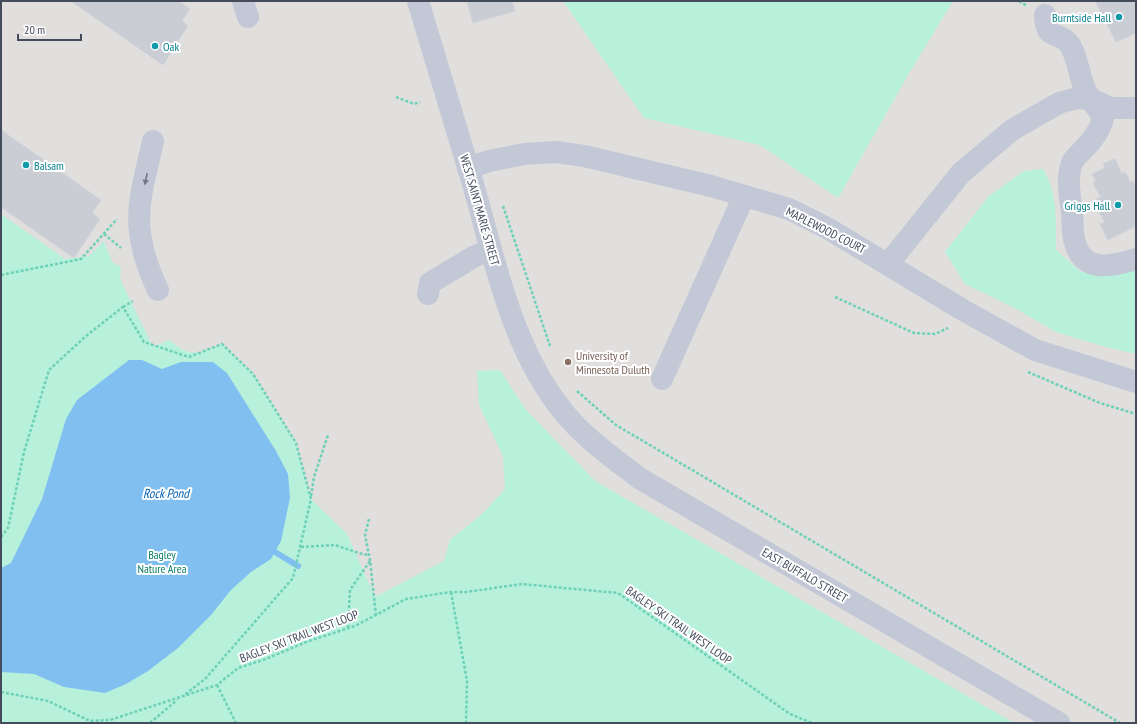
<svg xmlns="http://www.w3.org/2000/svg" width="1137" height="724" font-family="'PT Sans Narrow',sans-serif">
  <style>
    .education { fill: #e1dede }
    .green { fill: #b7f1dc }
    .water { fill: #81bff1 }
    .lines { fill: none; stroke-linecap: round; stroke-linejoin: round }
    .stream { stroke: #81bff1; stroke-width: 6 }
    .building { fill: #cbcdd5; stroke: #d0d1d9 }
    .path { stroke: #6dd1b8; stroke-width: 2.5; stroke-dasharray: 3 2; stroke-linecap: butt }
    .minor { stroke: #c2c8d5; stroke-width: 22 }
    .oneway { fill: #707786 }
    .culture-dot { fill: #0f9aa8; stroke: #fff; stroke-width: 1.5 }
    .education-dot { fill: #8d6e63; stroke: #fff; stroke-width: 1.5 }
    .labels { text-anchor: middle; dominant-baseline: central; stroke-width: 4; stroke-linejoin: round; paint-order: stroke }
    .culture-label { font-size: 12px; fill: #0d838f; stroke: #fff; text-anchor: end }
    .street-label { font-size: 12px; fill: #444b5b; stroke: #fff }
    .education-label { font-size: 12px; fill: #785e54; stroke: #fff; text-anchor: start }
    .park-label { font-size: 12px; fill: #118164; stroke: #fff }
    .water-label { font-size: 13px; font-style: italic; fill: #0361af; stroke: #fff }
  </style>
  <rect width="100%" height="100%" fill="#f0edec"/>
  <!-- education -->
  <rect class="education" x="1" y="1" width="1135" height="722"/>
  <!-- green -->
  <g class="green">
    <polygon points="563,1 953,1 908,75 838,198 760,145 644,118"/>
    <path d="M 1043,169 C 1058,193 1056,222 1056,250 L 1081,272 L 1114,274 L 1136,265 L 1136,354 L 1102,346 L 1056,332 L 1015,308 L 965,284 L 945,252 L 989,196 L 1024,171 Z"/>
    <path d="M 1,214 L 65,259 L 89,256 L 104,241 L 112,262 L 121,267 L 120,279 L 153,347 L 169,340 C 191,358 197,354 222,344 L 253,374 L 296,443 L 311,499 L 347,534 L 375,597 L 444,561 L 450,540 L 482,514 L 505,489 L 503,456 L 479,405 L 477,371 L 500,370 L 526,410 L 595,481 L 1014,723 L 1,723 Z"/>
  </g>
  <!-- water -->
  <polygon class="water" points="129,360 142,360 162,369 181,362 213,362 227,373 276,451 288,474 290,498 281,541 271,559 251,572 231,590 211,615 178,648 148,671 126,684 105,693 64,687 34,674 1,672 1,568 11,563 42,499 66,419 77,400"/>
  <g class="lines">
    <!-- stream -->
    <polyline class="stream" points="275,552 298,566"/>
  </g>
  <!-- building -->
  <g class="building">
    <polygon points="71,1 179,1 190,9 182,21 187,25 187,27 163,65"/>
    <polygon points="467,1 512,1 515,11 473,23"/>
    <polygon points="1095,1 1136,1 1136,33 1116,42"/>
    <polygon points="1,130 101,200 92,213 100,219 74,258 1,207"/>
    <polygon points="1115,159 1122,174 1125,172 1130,182 1133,181 1136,187 1136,226 1108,240 1100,224 1105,222 1099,212 1102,210 1096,199 1101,197 1093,183 1096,182 1092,174 1105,168 1103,164"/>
  </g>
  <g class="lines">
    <!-- path -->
    <g class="path">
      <polyline points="1019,1 1027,6"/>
      <polyline points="396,97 414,104 420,102"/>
      <polyline points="503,206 550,346"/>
      <polyline points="104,234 121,248"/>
      <polyline points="1,275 81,259 117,219"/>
      <polyline points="835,297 914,333 935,334 948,328"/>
      <polyline points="123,307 133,301"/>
      <polyline points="1028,372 1100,403 1136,414"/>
      <polyline points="577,391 616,425 1120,723"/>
      <polyline points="311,496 314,477 328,435"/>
      <polyline points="369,519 365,535 370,560 376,615"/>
      <polyline points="1,537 8,528 24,452 49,370 86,336 123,307 144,342 189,357 222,344 253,374 296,443 311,499 293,578 205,679 183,696"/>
      <polyline points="301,547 335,545 362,554 369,555"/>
      <polyline points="451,592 467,681 466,723"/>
      <polyline points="348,628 350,590 370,561"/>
      <polyline points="217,685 236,723"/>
      <polyline points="1,692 48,701 90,721 110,720 217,685 238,668 266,659 306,642 355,626 406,599 451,592 466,592 522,584 618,593 790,714 812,723"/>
      <polyline points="150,723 177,700"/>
    </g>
    <!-- minor -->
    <g class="minor">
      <polyline points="243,1 248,17"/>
      <path d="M 418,1 C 436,62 455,123 473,184 C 495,261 511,346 562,410 C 583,437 612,457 639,478 L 1059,723"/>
      <path d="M 1045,15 C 1046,43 1059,29 1070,45 C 1078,58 1079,76 1085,89 C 1090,100 1098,108 1103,118 C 1100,132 1091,141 1082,151 C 1078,155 1074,158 1072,163 C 1066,178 1070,196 1072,212 C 1073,220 1072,230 1074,239 C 1082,274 1110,267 1136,259"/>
      <path d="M 153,141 C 147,170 136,202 140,232 C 142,252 149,271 158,290"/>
      <polyline points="468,168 489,161 524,154 556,152 584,156 711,186 789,209 827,228 963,310 1035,350 1136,382"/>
      <polyline points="888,264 961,173 1012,130 1059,103 1077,98 1091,99 1110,108 1136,108"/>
      <polyline points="428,294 430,283 475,256 491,250"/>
      <polyline points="662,379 744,196"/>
    </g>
  </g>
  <!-- one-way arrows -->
  <defs><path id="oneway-solid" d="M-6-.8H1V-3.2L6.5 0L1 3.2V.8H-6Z"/></defs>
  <use class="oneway" href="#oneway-solid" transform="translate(146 179) rotate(101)"/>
  <!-- markers -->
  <g class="culture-dot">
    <circle cx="1119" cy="17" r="4"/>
    <circle cx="155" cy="46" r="4"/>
    <circle cx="26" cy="165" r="4"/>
    <circle cx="1118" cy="205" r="4"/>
  </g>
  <circle class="education-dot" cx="568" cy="362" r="4"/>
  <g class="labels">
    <!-- culture labels -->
    <g class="culture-label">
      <text x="1111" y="17">Burntside Hall</text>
      <text x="163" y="46" text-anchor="start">Oak</text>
      <text x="34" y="165" text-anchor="start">Balsam</text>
      <text x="1110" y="205">Griggs Hall</text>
    </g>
    <!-- street labels -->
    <g class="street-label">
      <text transform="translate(480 210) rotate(74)">WEST SAINT MARIE STREET</text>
      <text transform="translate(826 230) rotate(27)">MAPLEWOOD COURT</text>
      <text transform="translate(805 575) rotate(30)">EAST BUFFALO STREET</text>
      <text transform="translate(679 625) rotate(35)">BAGLEY SKI TRAIL WEST LOOP</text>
      <text transform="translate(299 636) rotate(-21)">BAGLEY SKI TRAIL WEST LOOP</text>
    </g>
    <!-- education labels -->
    <g class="education-label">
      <text x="576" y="355">University of<tspan x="576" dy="14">Minnesota Duluth</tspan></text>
    </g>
    <!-- park labels -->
    <g class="park-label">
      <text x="162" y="554">Bagley<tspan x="162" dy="14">Nature Area</tspan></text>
    </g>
    <!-- water labels -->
    <g class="water-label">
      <text x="166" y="493">Rock Pond</text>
    </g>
  </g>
  <!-- border -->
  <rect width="1137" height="724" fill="none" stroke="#444b5b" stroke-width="4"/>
  <!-- scale -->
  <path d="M18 34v6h63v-6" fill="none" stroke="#444b5b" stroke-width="2"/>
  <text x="24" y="34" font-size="12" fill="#444b5b" stroke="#ffffff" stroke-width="3" paint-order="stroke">20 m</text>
</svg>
